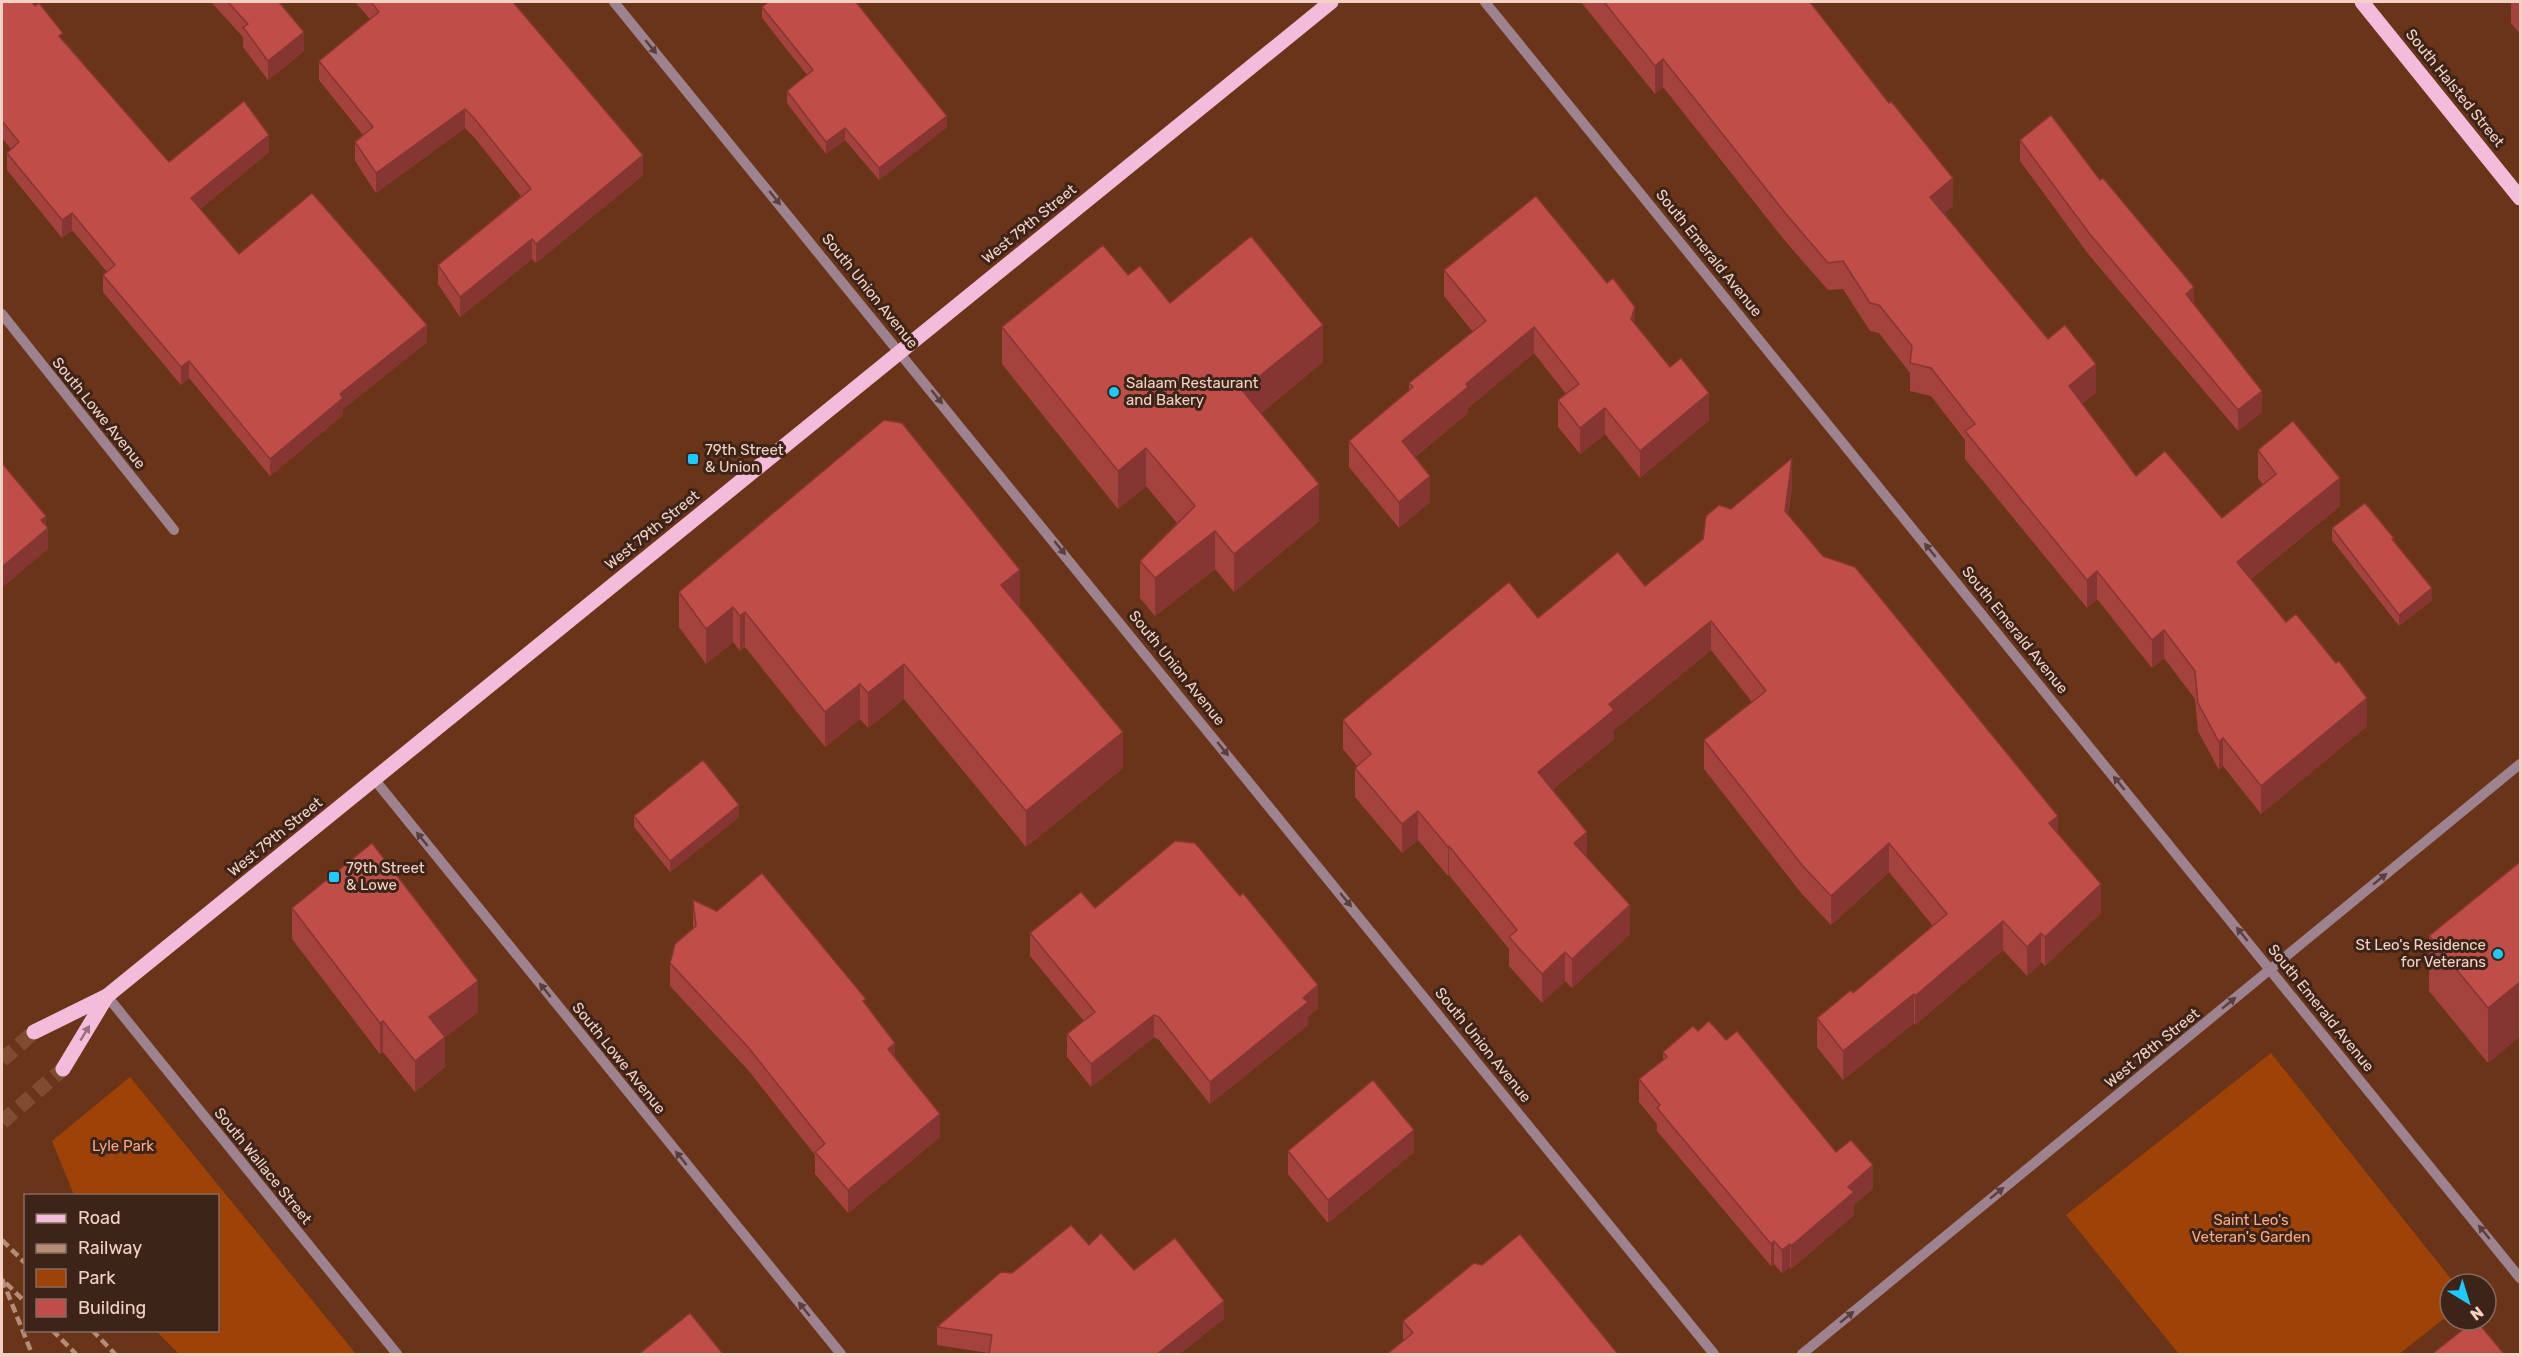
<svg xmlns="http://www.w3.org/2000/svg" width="2522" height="1356" font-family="Rubik,sans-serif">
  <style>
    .green { fill: #9e4207 }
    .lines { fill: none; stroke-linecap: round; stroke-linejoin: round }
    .major-tunnel { stroke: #7f4c32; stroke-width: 15; stroke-dasharray: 15 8; stroke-linecap: butt }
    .minor { stroke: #9d8290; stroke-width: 10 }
    .major { stroke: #f3bcda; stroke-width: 15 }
    .rail { stroke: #b78c77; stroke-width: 4.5; stroke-dasharray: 9 4.5; stroke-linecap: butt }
    .wall { fill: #a4423e }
    .shaded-wall { fill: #863632 }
    .building { fill: #bf4d48; stroke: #863632; stroke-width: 1.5 }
    .oneway { fill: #5a403d }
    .oneway2 { fill: #98707a }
    .poi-dot { fill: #1dc9fd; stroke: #3d2419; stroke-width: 2 }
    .labels { text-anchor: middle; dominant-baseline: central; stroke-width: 6; stroke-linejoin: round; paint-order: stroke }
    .street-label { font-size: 15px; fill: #f4d2c3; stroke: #3d2419 }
    .poi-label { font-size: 15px; fill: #f4d2c3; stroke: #3d2419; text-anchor: start }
    .park-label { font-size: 15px; fill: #f9a984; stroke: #3d2419 }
  </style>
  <rect width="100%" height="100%" fill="#6a3419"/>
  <!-- green -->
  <g class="green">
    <polygon points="2271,1053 2455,1284 2450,1284 2450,1314 2399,1354 2179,1354 2066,1215"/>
    <polygon points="130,1077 356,1354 179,1354 156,1331 218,1330 218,1196 74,1195 52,1141"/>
  </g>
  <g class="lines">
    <!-- major-tunnel -->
    <g class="major-tunnel">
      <polyline points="2,1060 34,1032"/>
      <polyline points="2,1122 63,1069"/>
    </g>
    <!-- minor -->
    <g class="minor">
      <polyline points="614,2 1714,1354"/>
      <polyline points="1485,2 2520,1278"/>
      <polyline points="2,314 174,530"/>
      <polyline points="374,779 841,1354"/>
      <polyline points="107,996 397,1354"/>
      <polyline points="1802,1354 2520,764"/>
    </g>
    <!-- major -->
    <g class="major">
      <polyline points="2362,2 2520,198"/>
      <polyline points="34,1032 107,996 1331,2"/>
      <polyline points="63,1069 107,996"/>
    </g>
    <!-- rail -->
    <g class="rail">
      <polyline points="2,1240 26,1264"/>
      <polyline points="2,1279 32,1354"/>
      <polyline points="6,1283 26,1303"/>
      <polyline points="52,1330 76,1354"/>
      <polyline points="92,1330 115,1354"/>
    </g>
  </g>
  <!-- wall -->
  <g class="wall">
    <polygon points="2,2 63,40 169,162 269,152 200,209 239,254 427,342 343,409 343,415 270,476 189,378 181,385 103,292 103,275 107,272 72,230 62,238 7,170 7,153 11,149 2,138"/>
    <polygon points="211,2 283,2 281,4 304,51 268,80 243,47 243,37"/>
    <polygon points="355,2 515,2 515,4 643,175 536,263 532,259 460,317 438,284 438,265 521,196 474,137 465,128 376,193 355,161 355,142 363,135 319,80 319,61 370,19"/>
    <polygon points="1581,2 1810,2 1953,206 1944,213 2048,339 2096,392 2082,404 2136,476 2222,518 2263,485 2258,478 2258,450 2340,506 2251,579 2367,726 2261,814 2223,766 2219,770 2198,731 2195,699 2164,658 2152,668 2097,599 2087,608 1965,459 1965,440 1931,396 1910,391 1910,373 1879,333 1870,331 1843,289 1828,290 1786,242 1663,87 1655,94"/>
    <polygon points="2511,2 2520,2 2520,34 2511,23"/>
    <polygon points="762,7 947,127 879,180 845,140 826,154 787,103 787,91 807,75 762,18"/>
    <polygon points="2020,140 2100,180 2194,304 2262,412 2238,431 2089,255 2020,161"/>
    <polygon points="1444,270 1635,324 1709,420 1640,478 1605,434 1580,454 1558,427 1558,400 1566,394 1534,353 1468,408 1468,413 1415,457 1430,502 1399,528 1349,467 1349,441 1409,390 1409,383 1473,332 1444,296"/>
    <polygon points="1128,275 1170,303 1323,362 1261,413 1319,521 1234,592 1215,569 1155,616 1140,598 1140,561 1177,523 1146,486 1118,509 1002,364 1002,327"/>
    <polygon points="1792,487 1788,515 2058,833 2101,913 2045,966 2041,962 2027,976 2003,950 1915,1025 1914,1023 1843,1080 1817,1047 1817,1018 1853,993 1933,926 1889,872 1831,925 1802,894 1704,769 1704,740 1752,702 1711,650 1614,730 1614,739 1552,790 1587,857 1630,934 1572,988 1565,981 1542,1003 1509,966 1509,949 1449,875 1448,876 1418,840 1402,853 1355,797 1355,768 1357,766 1343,749 1343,720 1538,618 1645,586 1703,539 1731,509"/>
    <polygon points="2332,528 2394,541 2432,600 2399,626 2332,540"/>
    <polygon points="679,592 1020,605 1019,606 1123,768 1026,847 904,699 868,728 860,719 825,747 745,647 740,651 733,642 706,664 679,627"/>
    <polygon points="634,816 739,817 670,872 634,827"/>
    <polygon points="2520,862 2488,1063 2429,991 2429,936"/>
    <polygon points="693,900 866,1005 940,1137 848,1213 815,1174 815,1155 748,1070 670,986 670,963 693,929"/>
    <polygon points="292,908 478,1012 445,1037 445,1067 415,1092 383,1052 380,1054 292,939"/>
    <polygon points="1095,908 1318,1008 1308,1017 1308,1025 1210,1104 1159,1040 1154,1037 1091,1087 1067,1057 1067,1034 1084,1021 1030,956 1030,933"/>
    <polygon points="1698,1031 1726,1040 1836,1152 1873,1188 1854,1205 1854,1215 1791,1269 1790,1267 1782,1273 1774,1264 1771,1266 1657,1131 1657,1124 1639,1102 1639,1079 1663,1060 1663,1052"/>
    <polygon points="1288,1151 1414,1152 1328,1223 1288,1174"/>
    <polygon points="1089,1245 1224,1319 989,1353 937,1345 937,1327 1012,1273"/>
    <polygon points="1403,1321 1618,1354 1403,1341"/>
  </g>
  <!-- shaded-wall -->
  <g class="shaded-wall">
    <polygon points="304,32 304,51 268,80 268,61"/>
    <polygon points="1663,59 1663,87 1655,94 1655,66"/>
    <polygon points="465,109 465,128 376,193 376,173"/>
    <polygon points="947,116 947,127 879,180 879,168"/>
    <polygon points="845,128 845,140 826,154 826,142"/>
    <polygon points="269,135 269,152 191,216 191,198"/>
    <polygon points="643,155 643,175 536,263 536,244"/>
    <polygon points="1953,178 1953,206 1930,225 1930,197"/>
    <polygon points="72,213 72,230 62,238 62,220"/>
    <polygon points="532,239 532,259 460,317 460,297"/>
    <polygon points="2194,287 2194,309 2186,294"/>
    <polygon points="1635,307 1635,333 1631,319"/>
    <polygon points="427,325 427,342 343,409 343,415 270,476 270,459 340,394"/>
    <polygon points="1323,325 1323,362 1242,428 1242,390"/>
    <polygon points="1534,327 1534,353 1468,408 1468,413 1402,467 1402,441 1466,384"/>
    <polygon points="189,361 189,378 181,385 181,367"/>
    <polygon points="2096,364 2096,392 2069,414 2069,386"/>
    <polygon points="2262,391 2262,412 2238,431 2238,410"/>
    <polygon points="1709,393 1709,420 1640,478 1640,451"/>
    <polygon points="1605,408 1605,434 1580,454 1580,428"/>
    <polygon points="1146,448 1146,486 1118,509 1118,471"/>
    <polygon points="1792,458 1792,487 1785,540 1785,511"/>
    <polygon points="1430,476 1430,502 1399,528 1399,502"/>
    <polygon points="2340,478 2340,506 2237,590 2237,562"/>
    <polygon points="1319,484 1319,521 1234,592 1234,554"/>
    <polygon points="46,516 46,530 48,528 48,549 2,588 2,567 41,520"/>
    <polygon points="1215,531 1215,569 1155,616 1155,578"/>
    <polygon points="1020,570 1020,605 1001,620 1001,585"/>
    <polygon points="2097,571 2097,599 2087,608 2087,580"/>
    <polygon points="2432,588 2432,600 2399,626 2399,615"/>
    <polygon points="733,607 733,642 706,664 706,629"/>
    <polygon points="745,612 745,647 740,651 740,616"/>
    <polygon points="1711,621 1711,650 1614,730 1614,739 1538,801 1538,772 1609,704"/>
    <polygon points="2164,630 2164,658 2152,668 2152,640"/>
    <polygon points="904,664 904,699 868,728 868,693"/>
    <polygon points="860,684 860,719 825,747 825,712"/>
    <polygon points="2367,698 2367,726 2261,814 2261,786"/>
    <polygon points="1123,732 1123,768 1026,847 1026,811"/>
    <polygon points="2223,738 2223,766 2219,770 2219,742"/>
    <polygon points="739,805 739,817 670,872 670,861"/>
    <polygon points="1418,811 1418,840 1402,853 1402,824"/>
    <polygon points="2058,816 2058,845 2049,823"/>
    <polygon points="1587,832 1587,861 1574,843"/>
    <polygon points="1889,843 1889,872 1831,925 1831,896"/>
    <polygon points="1449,846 1449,875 1448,876 1448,847"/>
    <polygon points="2101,884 2101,913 2045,966 2045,937"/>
    <polygon points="1630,905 1630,934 1572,988 1572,959"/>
    <polygon points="2003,921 2003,950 1915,1025 1915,996"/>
    <polygon points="2041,933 2041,962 2027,976 2027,947"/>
    <polygon points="1565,952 1565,981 1542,1003 1542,974"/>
    <polygon points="478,981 478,1012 445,1037 445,1067 415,1092 415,1061 429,1017"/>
    <polygon points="2520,982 2520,1037 2488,1063 2488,1008"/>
    <polygon points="1318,985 1318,1008 1308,1017 1308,1025 1210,1104 1210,1082"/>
    <polygon points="1914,994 1914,1023 1843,1080 1843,1051"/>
    <polygon points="1154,1015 1154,1037 1091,1087 1091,1064"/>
    <polygon points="383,1021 383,1052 380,1054 380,1023"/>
    <polygon points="895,1043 895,1066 888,1049"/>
    <polygon points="940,1114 940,1137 848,1213 848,1190"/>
    <polygon points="1414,1130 1414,1152 1328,1223 1328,1200"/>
    <polygon points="1873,1165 1873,1188 1854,1205 1854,1215 1791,1269 1791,1246 1848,1187"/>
    <polygon points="1774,1241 1774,1264 1771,1266 1771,1244"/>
    <polygon points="1790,1244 1790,1267 1782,1273 1782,1250"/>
    <polygon points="1224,1301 1224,1319 1180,1354 1157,1354"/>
  </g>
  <!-- building -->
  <g class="building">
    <polygon points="2,2 32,2 35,6 39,3 63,33 59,36 169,162 244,101 269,135 191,198 239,254 312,193 427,325 340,394 343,398 270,459 189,361 181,367 103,275 115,265 72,213 62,220 7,153 19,142 2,121"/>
    <polygon points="228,2 279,2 304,32 268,61 243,27 248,24"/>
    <polygon points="371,2 513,2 643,155 536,244 532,239 460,297 438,265 531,189 474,118 465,109 376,173 355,142 373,127 319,61 379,12"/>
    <polygon points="768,2 856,2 947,116 879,168 845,128 826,142 787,91 813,70 762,7"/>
    <polygon points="1604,2 1810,2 1889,103 1891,101 1953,178 1930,197 2048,339 2065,325 2096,364 2069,386 2136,476 2165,451 2222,518 2276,474 2258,450 2293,421 2340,478 2237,562 2286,622 2296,614 2336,663 2339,661 2367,698 2261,786 2223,738 2219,742 2198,703 2195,671 2164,630 2152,640 2097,571 2087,580 1965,431 1975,424 1931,368 1910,363 1912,346 1879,305 1870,303 1843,261 1828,263 1786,214 1663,59 1655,66"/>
    <polygon points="2051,115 2100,180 2103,178 2194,287 2186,294 2262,391 2238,410 2089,233 2020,140"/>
    <polygon points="1536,196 1607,283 1613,278 1635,307 1631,319 1670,367 1681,358 1709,393 1640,451 1605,408 1580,428 1558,400 1579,384 1534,327 1466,384 1468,387 1402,441 1430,476 1399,502 1349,441 1413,387 1409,383 1486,321 1444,270"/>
    <polygon points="1251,236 1323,325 1242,390 1319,484 1234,554 1215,531 1155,578 1140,561 1195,506 1146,448 1118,471 1002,327 1103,245 1128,275 1140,266 1170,303"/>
    <polygon points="884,420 902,423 1020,570 1001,585 1123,732 1026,811 904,664 868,693 860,684 825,712 745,612 740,616 733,607 706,629 679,592"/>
    <polygon points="1792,458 1785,511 1823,556 1855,567 1870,585 2058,816 2049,823 2101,884 2045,937 2041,933 2027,947 2003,921 1915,996 1914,994 1843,1051 1817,1018 1851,990 1853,993 1947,914 1889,843 1831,896 1802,865 1704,740 1766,691 1711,621 1609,704 1614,710 1538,772 1587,832 1574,843 1630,905 1572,959 1565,952 1542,974 1509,937 1517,930 1449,846 1448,847 1418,811 1402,824 1355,768 1371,754 1343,720 1509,582 1538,618 1618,552 1645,586 1703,539 1706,516 1719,505 1731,509"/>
    <polygon points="2,463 46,516 41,520 48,528 2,567"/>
    <polygon points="2365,503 2394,538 2392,539 2432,588 2399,615 2332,528"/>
    <polygon points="703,760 739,805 670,861 634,816"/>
    <polygon points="1175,841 1195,843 1240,896 1243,893 1318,985 1303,998 1308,1002 1210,1082 1159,1017 1154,1015 1091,1064 1067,1034 1095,1012 1030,933 1081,892 1095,908"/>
    <polygon points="372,843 478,981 429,1017 445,1037 415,1061 383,1021 380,1023 292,908"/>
    <polygon points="2520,862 2520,982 2488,1008 2429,936"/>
    <polygon points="762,873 866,999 863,1001 895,1043 888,1049 940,1114 848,1190 815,1152 825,1144 748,1047 670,963 675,944 696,926 693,900 717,911"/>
    <polygon points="1709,1021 1726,1040 1737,1031 1836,1152 1851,1140 1873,1165 1848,1187 1854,1192 1791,1246 1790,1244 1782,1250 1774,1241 1771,1244 1657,1108 1660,1105 1639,1079 1667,1057 1663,1052 1693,1026 1698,1031"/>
    <polygon points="1373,1080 1414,1130 1328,1200 1288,1151"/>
    <polygon points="1071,1225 1089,1245 1101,1233 1134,1270 1175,1238 1224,1301 1157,1354 989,1354 992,1335 937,1327 1001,1272 1012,1273"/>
    <polygon points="1520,1234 1618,1354 1387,1354 1413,1333 1403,1321 1474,1263 1482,1265"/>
    <polygon points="690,1313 723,1354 639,1354"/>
    <polygon points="2475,1320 2476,1320 2504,1354 2432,1354"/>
  </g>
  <!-- one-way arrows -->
  <defs><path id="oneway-solid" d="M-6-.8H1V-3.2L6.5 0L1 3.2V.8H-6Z" transform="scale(1.5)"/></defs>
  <g class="oneway">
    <use href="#oneway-solid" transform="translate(651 47) rotate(51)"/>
    <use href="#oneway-solid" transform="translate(775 198) rotate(51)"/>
    <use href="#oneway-solid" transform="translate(937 397) rotate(51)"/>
    <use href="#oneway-solid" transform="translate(1060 548) rotate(51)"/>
    <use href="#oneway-solid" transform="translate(1930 550) rotate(-129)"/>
    <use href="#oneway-solid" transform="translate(1223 749) rotate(51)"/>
    <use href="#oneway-solid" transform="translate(2119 783) rotate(-129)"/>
    <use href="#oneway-solid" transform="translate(422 839) rotate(-129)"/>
    <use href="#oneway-solid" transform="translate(2380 879) rotate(-39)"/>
    <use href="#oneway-solid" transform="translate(1346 900) rotate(51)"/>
    <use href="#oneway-solid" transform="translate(2242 934) rotate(-129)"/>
    <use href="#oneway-solid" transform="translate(545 990) rotate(-129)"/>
    <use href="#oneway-solid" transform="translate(2229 1003) rotate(-39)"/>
    <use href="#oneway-solid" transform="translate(681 1158) rotate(-129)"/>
    <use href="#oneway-solid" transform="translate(1997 1193) rotate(-39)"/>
    <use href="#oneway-solid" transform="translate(2484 1232) rotate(-129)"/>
    <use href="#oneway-solid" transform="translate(804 1309) rotate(-129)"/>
    <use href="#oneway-solid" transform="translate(1847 1317) rotate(-39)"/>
  </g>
  <use class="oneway2" href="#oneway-solid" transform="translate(85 1033) rotate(-59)"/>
  <!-- markers -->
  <g class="poi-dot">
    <circle cx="1114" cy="392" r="6"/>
    <rect x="687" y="453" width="12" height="12" rx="3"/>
    <rect x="328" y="871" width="12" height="12" rx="3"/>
    <circle cx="2498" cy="954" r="6"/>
  </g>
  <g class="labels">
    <!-- street labels -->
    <g class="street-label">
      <text transform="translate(2455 88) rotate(51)">South Halsted Street</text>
      <text transform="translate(1029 224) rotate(-39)">West 79th Street</text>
      <text transform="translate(1709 253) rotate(51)">South Emerald Avenue</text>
      <text transform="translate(870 291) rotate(51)">South Union Avenue</text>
      <text transform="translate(99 413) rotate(51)">South Lowe Avenue</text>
      <text transform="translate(652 530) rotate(-39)">West 79th Street</text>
      <text transform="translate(2015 630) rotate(51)">South Emerald Avenue</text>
      <text transform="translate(1177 668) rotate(51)">South Union Avenue</text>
      <text transform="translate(275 837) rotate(-39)">West 79th Street</text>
      <text transform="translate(2321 1008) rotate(51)">South Emerald Avenue</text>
      <text transform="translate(1483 1045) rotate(51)">South Union Avenue</text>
      <text transform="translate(2152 1048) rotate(-39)">West 78th Street</text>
      <text transform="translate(619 1058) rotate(51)">South Lowe Avenue</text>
      <text transform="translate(263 1166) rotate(51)">South Wallace Street</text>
    </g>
    <!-- poi labels -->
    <g class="poi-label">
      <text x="1126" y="383">Salaam Restaurant<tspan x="1126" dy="17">and Bakery</tspan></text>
      <text x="705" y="450">79th Street<tspan x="705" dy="17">&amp; Union</tspan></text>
      <text x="346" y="868">79th Street<tspan x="346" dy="17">&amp; Lowe</tspan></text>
      <text x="2486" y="945" text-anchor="end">St Leo's Residence<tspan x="2486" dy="17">for Veterans</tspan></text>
    </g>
    <!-- park labels -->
    <g class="park-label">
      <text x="123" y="1146">Lyle Park</text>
      <text x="2251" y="1220">Saint Leo's<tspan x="2251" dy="17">Veteran's Garden</tspan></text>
    </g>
  </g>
  <!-- border -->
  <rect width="2522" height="1356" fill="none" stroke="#f4d2c3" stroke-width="6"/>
  <!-- legend -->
  <rect x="24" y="1194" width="195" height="138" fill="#3d2419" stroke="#866a5d" stroke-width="1.5"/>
  <rect x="36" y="1214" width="30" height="9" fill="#f3bcda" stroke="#866a5d" stroke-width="1.5"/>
  <text x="78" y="1224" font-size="18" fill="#f4d2c3">Road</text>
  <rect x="36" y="1244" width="30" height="9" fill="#b78c77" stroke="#866a5d" stroke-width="1.5"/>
  <text x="78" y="1254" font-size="18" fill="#f4d2c3">Railway</text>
  <rect x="36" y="1269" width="30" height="18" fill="#9e4207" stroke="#866a5d" stroke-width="1.5"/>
  <text x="78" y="1284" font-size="18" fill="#f4d2c3">Park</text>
  <rect x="36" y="1299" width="30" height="18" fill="#bf4d48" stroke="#866a5d" stroke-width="1.5"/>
  <text x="78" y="1314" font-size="18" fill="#f4d2c3">Building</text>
  <!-- north arrow -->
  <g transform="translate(2468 1302) rotate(142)"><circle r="28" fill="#3d2419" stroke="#866a5d" stroke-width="1.5"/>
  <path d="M0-4.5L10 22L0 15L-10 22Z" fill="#1dc9fd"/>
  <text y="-9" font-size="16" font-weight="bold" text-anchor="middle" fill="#f4d2c3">N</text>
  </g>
</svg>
